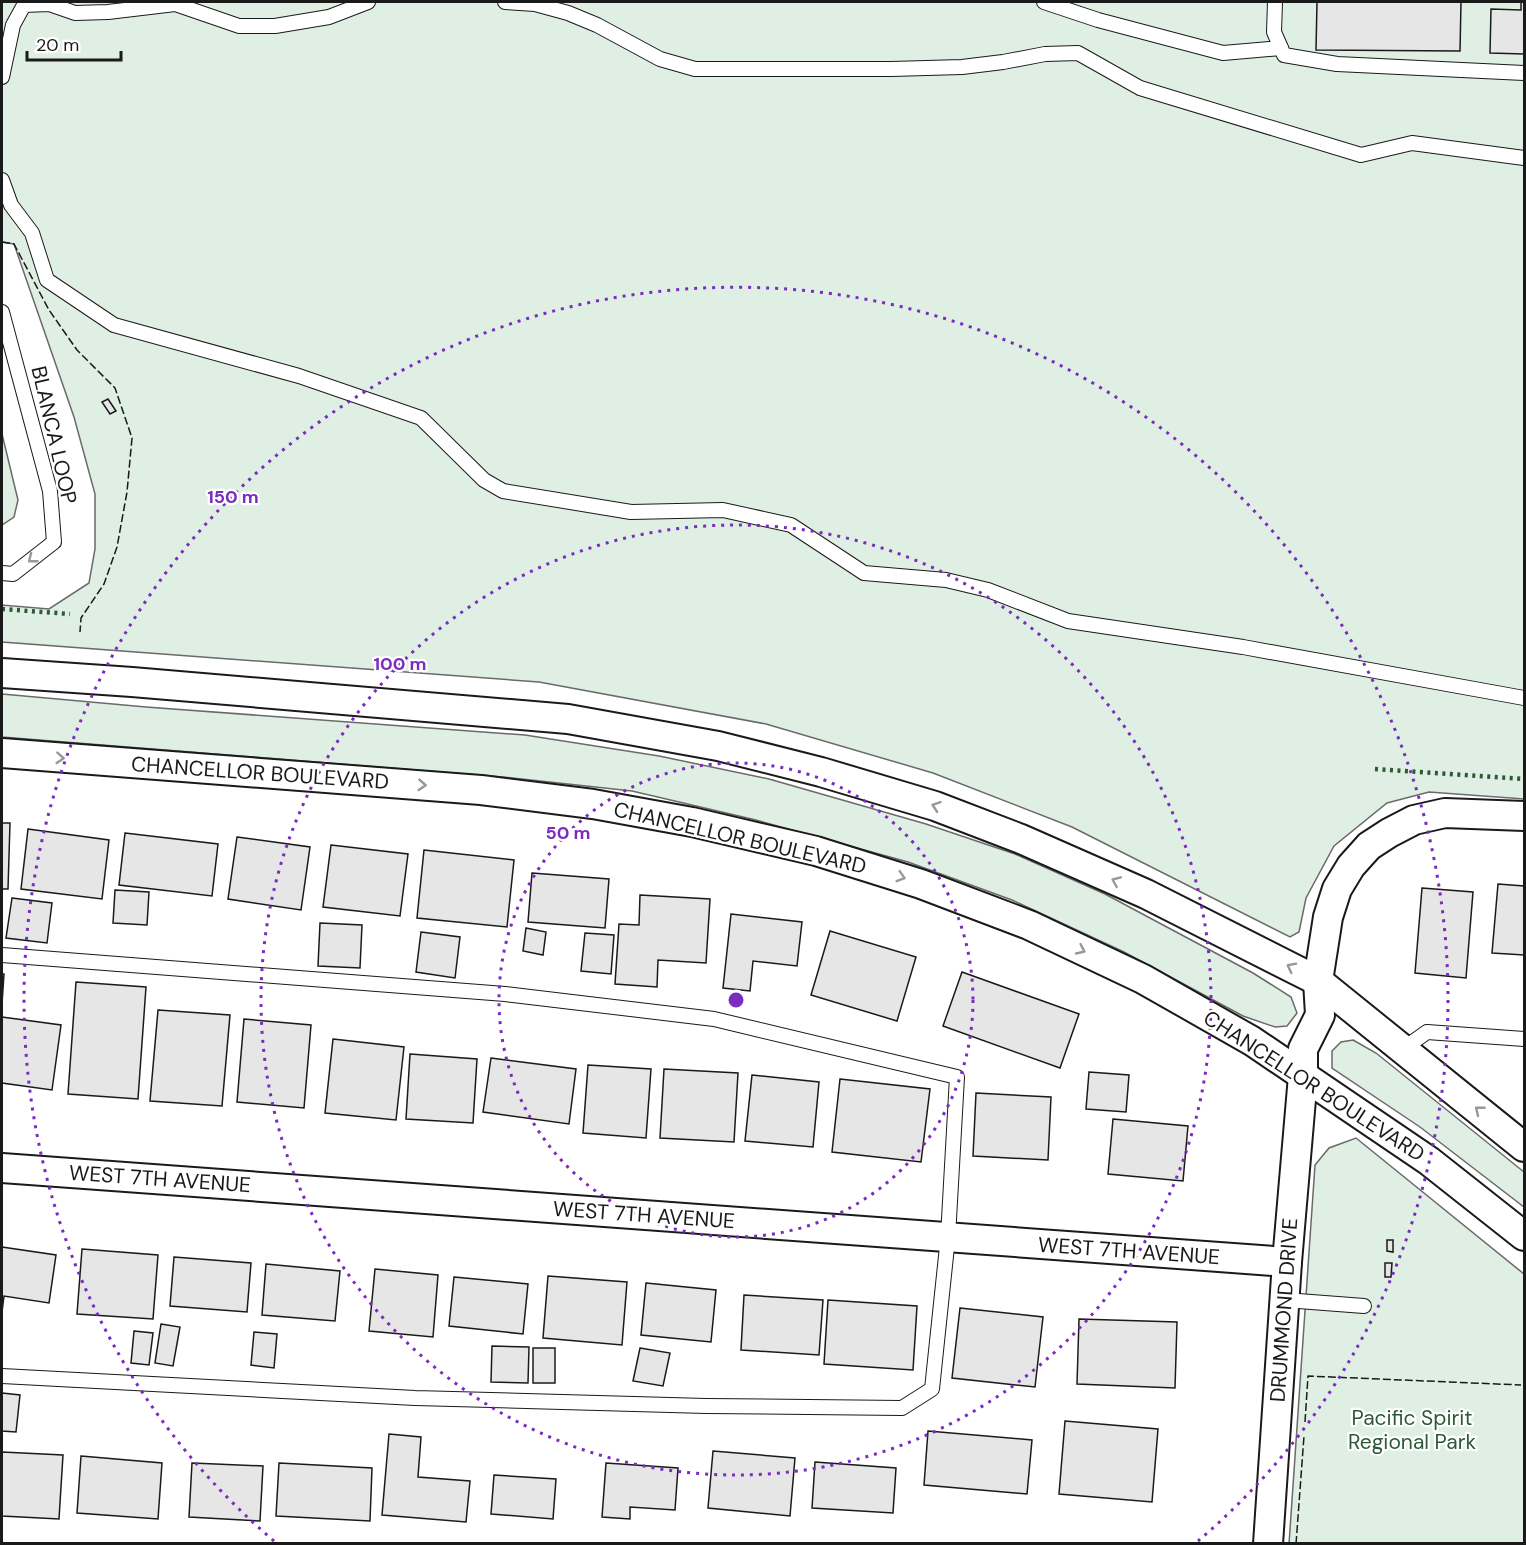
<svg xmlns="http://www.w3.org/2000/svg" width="1526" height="1545" font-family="'DM Sans',sans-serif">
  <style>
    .green { fill: #e0efe3; stroke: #6a6a6a; stroke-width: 1.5 }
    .building { fill: #e6e6e6; stroke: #1a1a1a; stroke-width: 1.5 }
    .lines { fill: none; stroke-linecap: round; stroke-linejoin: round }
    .service-casing { stroke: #1a1a1a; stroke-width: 16 }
    .minor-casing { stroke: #1a1a1a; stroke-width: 32 }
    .service { stroke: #fff; stroke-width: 14 }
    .minor { stroke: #fff; stroke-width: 28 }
    .hedge { stroke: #2b5a34; stroke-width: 4.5; stroke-dasharray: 3 4.5; stroke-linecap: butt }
    .fence { stroke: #1a1a1a; stroke-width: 1.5; stroke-dasharray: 8 3; stroke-linecap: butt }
    .oneway { stroke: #989898 }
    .ring { fill: none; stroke: #7b2cbf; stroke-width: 3; stroke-dasharray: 3 6 }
    .labels { text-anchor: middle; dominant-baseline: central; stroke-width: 4.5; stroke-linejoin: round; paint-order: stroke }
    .street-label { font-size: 21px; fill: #1a1a1a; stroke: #fff }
    .park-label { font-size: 21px; fill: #2b5a34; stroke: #fff }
    .centre { fill: #7b2cbf; stroke: #fff; stroke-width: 3 }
    .ring-label { font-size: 18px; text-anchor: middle; font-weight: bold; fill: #7b2cbf; stroke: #fff; stroke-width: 4.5; stroke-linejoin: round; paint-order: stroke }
  </style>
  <rect width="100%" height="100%" fill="#fff"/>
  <!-- green -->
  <g class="green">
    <polygon points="2,2 1524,2 1524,799 1429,792 1387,803 1334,846 1306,898 1299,932 1290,937 1072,827 933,773 766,724 539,682 2,642 2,605 49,609 89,583 95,549 95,494 74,417 14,244 2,242"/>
    <polygon points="2,434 18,500 14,517 2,525"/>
    <polygon points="2,694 146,707 525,735 659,756 769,779 926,824 1015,854 1105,894 1253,973 1291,997 1297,1013 1287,1026 1275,1027 1243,1016 1124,952 1012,900 908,862 756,820 632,791 503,777 2,737"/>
    <polygon points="1353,1040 1376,1053 1524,1172 1524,1207 1420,1127 1332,1068 1332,1051 1341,1042"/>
    <polygon points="1356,1138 1524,1274 1524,1543 1289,1544 1315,1165 1329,1148"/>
  </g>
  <!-- building -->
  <g class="building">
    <polygon points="1317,2 1461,2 1460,51 1316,50"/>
    <polygon points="1521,2 1524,2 1524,54 1490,53 1491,9 1521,10"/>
    <polygon points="108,399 116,411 110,414 102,402"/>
    <polygon points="2,823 10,823 8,889 2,889"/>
    <polygon points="28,829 109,840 102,899 21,889"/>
    <polygon points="125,833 218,844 212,896 119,885"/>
    <polygon points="237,837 310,847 301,910 228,899"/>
    <polygon points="331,845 408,854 400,916 323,907"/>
    <polygon points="424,850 514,860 507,927 417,918"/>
    <polygon points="532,873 609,879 605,928 528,922"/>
    <polygon points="1498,884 1524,886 1524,955 1492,953"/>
    <polygon points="1422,888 1473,892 1466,978 1415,973"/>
    <polygon points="115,890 149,892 147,925 113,923"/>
    <polygon points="640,895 710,899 706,963 658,960 657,987 615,984 619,924 639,925"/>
    <polygon points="12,898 52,903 47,943 6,938"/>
    <polygon points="731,914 802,922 797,966 753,961 750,991 723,988"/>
    <polygon points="320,923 362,925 360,968 318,966"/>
    <polygon points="526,928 546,932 543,955 523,951"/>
    <polygon points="830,931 916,957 897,1021 811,995"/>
    <polygon points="421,932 460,937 455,978 416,972"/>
    <polygon points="585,933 614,935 611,974 581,971"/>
    <polygon points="962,972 1079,1014 1060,1068 943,1026"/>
    <polygon points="2,974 4,974 2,1004"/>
    <polygon points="76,982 146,987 138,1099 68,1094"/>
    <polygon points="158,1010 230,1015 222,1106 150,1101"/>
    <polygon points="2,1017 61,1025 52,1090 2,1083"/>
    <polygon points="244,1019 311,1025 304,1108 237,1102"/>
    <polygon points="333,1039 404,1047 396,1120 325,1113"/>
    <polygon points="410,1054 477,1059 473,1123 406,1119"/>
    <polygon points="491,1058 576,1069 569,1124 483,1112"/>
    <polygon points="588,1065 651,1069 646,1138 583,1133"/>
    <polygon points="664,1069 738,1073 734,1142 660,1138"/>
    <polygon points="1089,1072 1129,1075 1126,1112 1086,1109"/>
    <polygon points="752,1075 819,1082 813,1147 745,1141"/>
    <polygon points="840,1079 930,1089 921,1162 832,1152"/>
    <polygon points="976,1093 1051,1097 1048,1160 973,1156"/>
    <polygon points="1113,1119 1188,1126 1183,1181 1108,1174"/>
    <polygon points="1387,1240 1393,1240 1393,1252 1387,1251"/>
    <polygon points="2,1247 56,1255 49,1303 4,1296 2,1312"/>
    <polygon points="82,1249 158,1255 153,1319 77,1314"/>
    <polygon points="174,1257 251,1263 247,1312 170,1306"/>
    <polygon points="1385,1263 1392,1263 1391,1277 1385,1277"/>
    <polygon points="266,1264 340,1271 335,1321 262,1315"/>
    <polygon points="375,1269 438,1275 433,1337 369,1331"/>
    <polygon points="548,1276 627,1282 622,1345 543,1338"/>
    <polygon points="454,1277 528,1284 523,1334 449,1326"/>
    <polygon points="646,1283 716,1290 711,1342 641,1335"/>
    <polygon points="744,1295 823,1300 819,1355 741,1350"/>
    <polygon points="828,1300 917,1306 913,1370 824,1364"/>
    <polygon points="960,1308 1043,1317 1035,1387 952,1378"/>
    <polygon points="1079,1319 1177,1322 1175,1388 1077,1384"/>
    <polygon points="161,1324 180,1327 173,1366 155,1363"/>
    <polygon points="134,1331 153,1333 149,1365 131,1363"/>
    <polygon points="254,1332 277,1334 274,1368 251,1365"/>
    <polygon points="492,1346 529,1347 528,1383 491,1382"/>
    <rect x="533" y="1348" width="22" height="35"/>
    <polygon points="640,1348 670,1353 663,1386 633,1381"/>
    <polygon points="2,1393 20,1395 16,1432 2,1431"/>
    <polygon points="1065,1421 1158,1429 1152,1502 1059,1494"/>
    <polygon points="928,1431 1032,1440 1027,1494 924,1485"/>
    <polygon points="389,1434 421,1437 418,1477 470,1481 466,1522 382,1515"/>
    <polygon points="713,1451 795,1458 790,1516 708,1508"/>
    <polygon points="2,1452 63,1455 59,1519 2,1516"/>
    <polygon points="81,1456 162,1463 158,1519 77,1513"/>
    <polygon points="815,1462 896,1468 893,1513 812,1508"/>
    <polygon points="192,1463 263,1466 260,1521 189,1517"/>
    <polygon points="279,1463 372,1468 370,1521 276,1516"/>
    <polygon points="606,1463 678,1468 675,1510 630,1507 630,1519 602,1517"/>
    <polygon points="494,1475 556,1479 553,1519 491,1514"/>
  </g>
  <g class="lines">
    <defs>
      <g id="service">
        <polyline points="505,2 535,4 568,13 597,25 660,59 695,69 891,69 962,67 1003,62 1045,54 1078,53 1140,88 1361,155 1412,143 1524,158"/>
        <polyline points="1044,2 1098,20 1223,53 1281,48"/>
        <polyline points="1275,2 1274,32 1284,55 1337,64 1524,73"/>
        <polyline points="2,77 13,25 24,5 49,4 75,13 108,12 175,4 239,26 275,26 329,17 368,2"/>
        <polyline points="2,180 11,205 32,233 47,280 114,325 299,376 421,418 484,480 503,491 631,512 723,510 791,525 864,573 946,580 988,590 1068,621 1243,647 1524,698"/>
        <polyline points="2,312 50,491 54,542 13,574 2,573"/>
        <polyline points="2,955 505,994 714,1019 957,1077 948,1237 932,1389 902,1408 706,1406 415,1398 2,1376"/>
        <polyline points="1403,1049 1427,1032 1524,1039"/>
        <polyline points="1285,1300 1364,1306"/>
      </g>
      <g id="minor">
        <polyline points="2,673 132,682 568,719 718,746 821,772 935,806 1021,839 1146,894 1318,981 1524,1147"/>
        <polyline points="2,753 481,790 593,804 692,822 816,851 921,884 1029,925 1143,979 1252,1041 1429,1161 1524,1236"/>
        <polyline points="2,1168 1287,1262"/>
        <polyline points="1268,1544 1287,1262 1303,1076 1303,1049 1320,1015 1318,981 1328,917 1337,889 1351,866 1369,846 1389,833 1414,820 1445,813 1524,816"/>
      </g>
    </defs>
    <!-- service casing -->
    <use href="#service" class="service-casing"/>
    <!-- minor casing -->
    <use href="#minor" class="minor-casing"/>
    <!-- service -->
    <use href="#service" class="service"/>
    <!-- minor -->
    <use href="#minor" class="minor"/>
    <!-- hedge -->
    <g class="hedge">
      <polyline points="2,609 70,614"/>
      <polyline points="1375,769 1524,779"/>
    </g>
    <!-- fence -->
    <g class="fence">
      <polyline points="2,242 14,244 49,310 77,350 115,388 132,438 127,492 117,547 104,584 81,618 80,632"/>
      <polyline points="1305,1422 1308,1376 1521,1385"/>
      <polyline points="1296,1544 1304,1436"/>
    </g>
  </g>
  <!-- one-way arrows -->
  <defs><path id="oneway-chevron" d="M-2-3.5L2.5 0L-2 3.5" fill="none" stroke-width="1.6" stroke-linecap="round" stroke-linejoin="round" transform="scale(1.5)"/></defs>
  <g class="oneway">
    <use href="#oneway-chevron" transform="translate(32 559) rotate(142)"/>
    <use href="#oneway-chevron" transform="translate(60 758) rotate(4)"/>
    <use href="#oneway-chevron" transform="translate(422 785) rotate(4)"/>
    <use href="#oneway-chevron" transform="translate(936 806) rotate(-161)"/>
    <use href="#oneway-chevron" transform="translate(901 877) rotate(17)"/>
    <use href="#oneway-chevron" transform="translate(1116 881) rotate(-157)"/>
    <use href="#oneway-chevron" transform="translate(1081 950) rotate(25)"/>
    <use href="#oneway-chevron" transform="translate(1291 967) rotate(-153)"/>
    <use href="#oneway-chevron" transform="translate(1479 1110) rotate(-141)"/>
  </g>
  <!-- distance rings -->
  <g class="ring">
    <circle cx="736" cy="1000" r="237"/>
    <circle cx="736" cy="1000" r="475"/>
    <path d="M274 1541A712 712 0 1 1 1198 1541"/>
  </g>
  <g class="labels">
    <!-- street labels -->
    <g class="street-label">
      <text transform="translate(54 435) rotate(77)">BLANCA LOOP</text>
      <text transform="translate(260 773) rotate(4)">CHANCELLOR BOULEVARD</text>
      <text transform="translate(740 838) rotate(13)">CHANCELLOR BOULEVARD</text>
      <text transform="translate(1314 1086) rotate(33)">CHANCELLOR BOULEVARD</text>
      <text transform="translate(160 1179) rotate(4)">WEST 7TH AVENUE</text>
      <text transform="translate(644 1215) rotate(4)">WEST 7TH AVENUE</text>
      <text transform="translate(1129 1251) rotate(4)">WEST 7TH AVENUE</text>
      <text transform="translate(1284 1310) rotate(-86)">DRUMMOND DRIVE</text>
    </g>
    <!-- park labels -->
    <g class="park-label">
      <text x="1412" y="1418">Pacific Spirit<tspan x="1412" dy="24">Regional Park</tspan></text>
    </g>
  </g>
  <circle cx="736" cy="1000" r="9" class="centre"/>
  <g class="ring-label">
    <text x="233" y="503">150 m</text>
    <text x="400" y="670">100 m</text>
    <text x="568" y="839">50 m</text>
  </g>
  <!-- border -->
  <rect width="1526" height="1545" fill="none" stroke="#1a1a1a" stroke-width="6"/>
  <!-- scale -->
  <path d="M27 51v9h94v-9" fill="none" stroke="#1a1a1a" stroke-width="3"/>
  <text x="36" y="51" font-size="18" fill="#1a1a1a" stroke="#ffffff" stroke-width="4.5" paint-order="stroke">20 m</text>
</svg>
